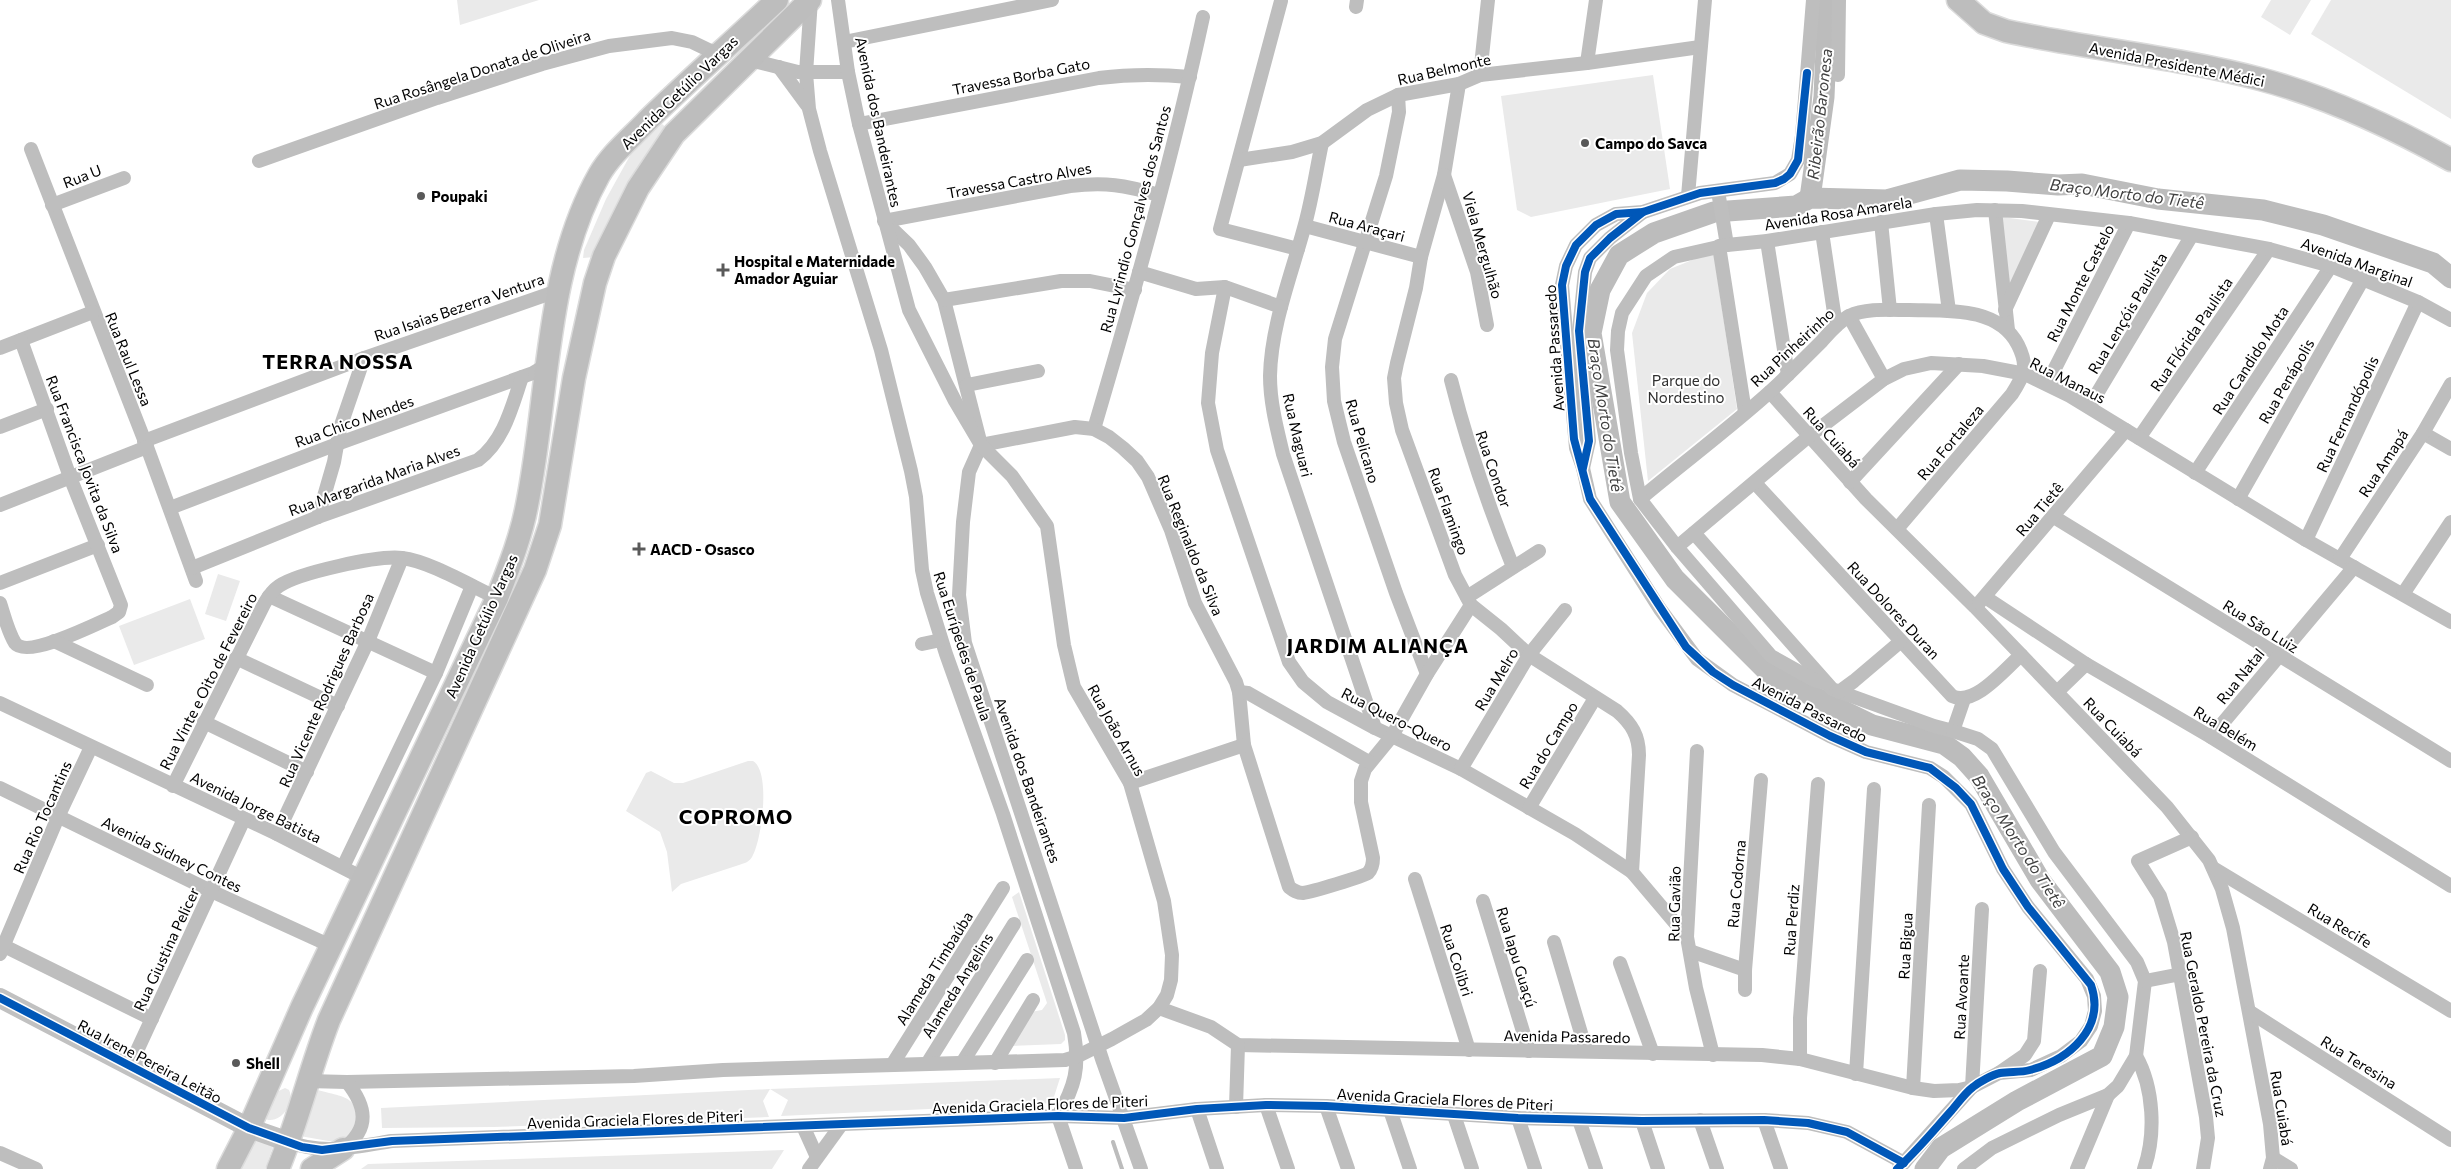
<svg xmlns="http://www.w3.org/2000/svg" width="2451" height="1169" font-family="Commissioner,sans-serif">
  <style>
    .green { fill: #eaeaea }
    .lines { fill: none; stroke-linecap: round; stroke-linejoin: round }
    .stream { stroke: #bcbcbc; stroke-width: 4 }
    .river { stroke: #bcbcbc; stroke-width: 21 }
    .primary-casing { stroke: #dbdbdb; stroke-width: 25 }
    .street { stroke: #bebebe; stroke-width: 14 }
    .secondary { stroke: #c1c1c1; stroke-width: 20 }
    .primary { stroke: #bdbdbd; stroke-width: 22 }
    .cycleway-casing { stroke: #fff; stroke-width: 11 }
    .cycleway { stroke: #0057b8; stroke-width: 8 }
    .poi-dot { fill: #595959; stroke: #fff; stroke-width: 2 }
    .labels { text-anchor: middle; dominant-baseline: central; stroke-width: 4; stroke-linejoin: round; paint-order: stroke }
    .street-label { font-size: 15px; fill: #000; stroke: #fff }
    .poi-label { font-size: 15px; font-weight: bold; fill: #000; stroke: #fff; text-anchor: start }
    .park-label { font-size: 15px; fill: #2f2f2f; stroke: #fff }
    .water-label { font-size: 16px; font-style: italic; fill: #404040; stroke: #fff }
    .district-label { font-size: 20px; font-weight: bold; letter-spacing: 1px; fill: #000; stroke: #fff }
  </style>
  <rect width="100%" height="100%" fill="#fff"/>
  <!-- green -->
  <g class="green">
    <polygon points="457,0 539,0 460,25"/>
    <polygon points="2271,0 2311,0 2290,35 2261,17"/>
    <polygon points="2331,0 2451,0 2451,119 2311,34"/>
    <polygon points="1653,75 1670,189 1531,217 1517,210 1501,96"/>
    <polygon points="662,124 669,130 628,182 594,257 583,258 584,250 606,199 632,152"/>
    <polygon points="2002,217 2040,222 2006,298"/>
    <polygon points="1714,255 1737,409 1648,481 1632,333 1647,293 1670,269 1702,256"/>
    <polygon points="218,574 240,581 226,621 205,614"/>
    <polygon points="190,599 205,639 134,665 119,626"/>
    <path d="M 748,761 L 753,761 C 771,771 762,841 752,857 C 749,862 745,863 739,865 L 681,884 L 672,892 L 667,852 L 660,832 L 626,811 L 646,773 L 651,771 L 674,783 L 683,783 Z"/>
    <polygon points="1019,892 1065,1035 1065,1040 1061,1044 1011,1046 1031,1012 1042,1010 1047,1003 1012,897"/>
    <polygon points="1060,1078 1052,1103 781,1116 788,1100 770,1089 763,1101 769,1117 493,1127 382,1128 381,1108 770,1089"/>
    <path d="M 285,1088 L 289,1090 C 296,1104 278,1127 263,1118 L 272,1094 Z"/>
    <path d="M 314,1089 C 350,1099 361,1095 355,1137 L 334,1142 L 300,1136 Z"/>
    <polygon points="254,1138 274,1144 265,1169 238,1169"/>
    <polygon points="784,1150 772,1169 361,1169 368,1164"/>
  </g>
  <g class="lines">
    <!-- stream -->
    <polyline class="stream" points="1113,1142 1122,1169"/>
    <!-- river -->
    <g class="river">
      <polyline points="1810,198 1824,97 1828,0"/>
      <polyline points="1925,1169 1941,1148 2017,1101 2102,1056 2114,1027 2118,997 2110,972 2040,880 1979,776 1962,757 1944,744 1872,725 1772,676 1675,579 1620,502 1591,333 1600,290 1619,255 1654,233 1714,212 1796,206 1810,198 1887,200 1960,180 2007,181 2058,185 2082,184 2158,199 2263,210 2323,225 2433,263 2451,278"/>
    </g>
    <defs>
      <g id="primary">
        <path d="M 1958,0 L 1984,23 L 2006,31 C 2090,49 2177,57 2260,79 C 2328,97 2390,126 2451,160"/>
        <path d="M 228,1169 L 249,1128 L 302,1007 L 497,598 C 509,567 521,537 527,505 C 549,397 544,273 599,175 C 611,154 631,138 647,121 C 689,80 734,41 777,0"/>
        <path d="M 278,1169 C 298,1121 310,1069 329,1020 L 535,570 L 550,525 L 574,378 L 595,283 L 604,256 L 638,188 L 674,134 L 810,0"/>
        <polyline points="312,1169 343,1149"/>
      </g>
    </defs>
    <!-- primary casing -->
    <use href="#primary" class="primary-casing"/>
    <!-- street -->
    <g class="street">
      <path d="M 811,0 L 806,73 L 809,109 L 820,151 L 881,350 L 911,471 L 916,497 L 922,570 L 927,593 L 946,654 L 1003,814 L 1074,1033 C 1080,1068 1075,1086 1058,1116 L 1076,1169"/>
      <polyline points="1281,1 1220,229 1298,249"/>
      <polyline points="1356,7 1357,0"/>
      <polyline points="844,42 1052,0"/>
      <polyline points="750,60 798,72 848,72"/>
      <polyline points="1587,63 1596,0"/>
      <polyline points="779,67 807,105"/>
      <polyline points="1480,75 1488,0"/>
      <polyline points="1838,75 1839,0"/>
      <path d="M 1459,84 L 1444,175 L 1421,257 L 1416,288 L 1397,363 L 1394,378 L 1396,403 L 1402,430 L 1455,575 L 1471,605 L 1501,629 L 1529,655 L 1617,711 C 1632,724 1639,736 1639,755 L 1632,872"/>
      <polyline points="1398,95 1399,112 1386,176 1335,339 1332,367 1334,401 1344,442 1396,593 1427,674"/>
      <path d="M 859,124 L 1099,78 C 1130,74 1159,74 1190,77"/>
      <path d="M 1322,143 C 1316,171 1312,200 1304,228 C 1291,276 1271,326 1270,376 C 1270,403 1277,429 1283,454 L 1375,728"/>
      <polyline points="31,149 147,447 196,581"/>
      <polyline points="1239,160 1292,152 1322,143 1367,110 1398,95 1459,84 1480,75 1587,63 1700,47"/>
      <polyline points="259,161 437,98 542,64 609,46 672,38 692,42 719,55"/>
      <polyline points="1444,175 1477,272 1487,325"/>
      <polyline points="1718,191 1727,245"/>
      <polyline points="1688,196 1705,0"/>
      <polyline points="52,205 124,178"/>
      <polyline points="1995,210 2008,330"/>
      <polyline points="1936,214 1949,311"/>
      <path d="M 884,221 L 1070,186 C 1106,182 1124,185 1159,195"/>
      <polyline points="885,222 909,245 925,267 944,300 981,445 969,472 963,522 959,595 965,643 1103,1062 1141,1169"/>
      <polyline points="1881,222 1890,310"/>
      <polyline points="1305,226 1421,257"/>
      <polyline points="1822,232 1836,326"/>
      <polyline points="1767,241 1788,375"/>
      <polyline points="1719,246 1745,412"/>
      <polyline points="1139,272 1196,289 1225,287 1281,307"/>
      <polyline points="1225,287 1212,353 1208,403 1217,450 1289,662 1303,682 1327,702 1375,728 1461,769 1575,834 1632,872 1687,937"/>
      <polyline points="944,300 1061,281 1090,281 1135,290"/>
      <polyline points="2005,310 2049,215"/>
      <polyline points="1849,316 1884,379"/>
      <polyline points="0,348 93,312"/>
      <path d="M 1451,380 C 1467,444 1488,505 1513,567"/>
      <polyline points="2047,384 2129,223"/>
      <polyline points="967,385 1038,371"/>
      <polyline points="1770,392 1866,499 1975,607 2167,807 2209,860 2222,889 2233,928 2270,1124 2273,1158 2270,1169"/>
      <polyline points="2089,407 2192,235"/>
      <polyline points="0,427 47,409"/>
      <path d="M 1094,429 C 1134,293 1173,156 1203,17"/>
      <polyline points="2423,433 2451,449"/>
      <polyline points="2139,438 2269,249"/>
      <polyline points="144,441 364,358 560,290"/>
      <path d="M 981,445 L 1075,427 L 1094,429 L 1109,437 L 1123,448 L 1137,461 L 1148,477 L 1171,530 L 1195,603 L 1236,682 L 1239,692 L 1244,745 L 1289,887 C 1294,891 1297,893 1303,893 C 1311,892 1362,877 1368,873 C 1372,869 1373,863 1373,858 L 1361,802 L 1361,781 L 1365,769 L 1392,736 L 1427,674 L 1471,605"/>
      <polyline points="1583,468 1589,441 1579,331 1585,272 1590,258 1610,238 1643,212"/>
      <polyline points="2195,473 2331,266"/>
      <polyline points="1850,482 1959,364"/>
      <path d="M 1755,483 L 1952,696 C 1974,707 2004,670 2021,655"/>
      <path d="M 1640,499 C 1684,462 1730,428 1772,390 C 1789,374 1805,358 1821,342 C 1829,333 1838,322 1849,316 C 1866,308 1890,310 1909,310 C 1946,311 1998,306 2018,345 C 2029,367 2024,375 2012,394 L 1897,529"/>
      <polyline points="2238,499 2363,279"/>
      <polyline points="0,505 147,447"/>
      <polyline points="170,508 337,444 533,373 548,364"/>
      <polyline points="318,517 334,462 340,428 364,358"/>
      <polyline points="2054,517 2451,761"/>
      <polyline points="1694,533 1832,689 1934,726 1953,731 1964,699"/>
      <polyline points="2306,540 2418,302"/>
      <polyline points="1677,547 1808,437 1884,379 1904,369 1931,363 1983,366 2025,374 2070,396 2306,540 2451,622"/>
      <polyline points="2340,559 2423,433 2451,384"/>
      <path d="M 192,568 L 318,517 L 478,460 C 504,441 512,406 522,377"/>
      <polyline points="0,583 98,545"/>
      <polyline points="2403,594 2451,522"/>
      <polyline points="269,596 436,673"/>
      <polyline points="1467,597 1539,551"/>
      <polyline points="1985,597 2086,664 2211,737 2451,886"/>
      <path d="M 0,603 C 4,615 8,632 15,643 C 27,659 96,624 112,617 L 119,612 L 121,605 L 70,477 L 21,340"/>
      <polyline points="1979,603 2126,430"/>
      <polyline points="54,641 147,685"/>
      <polyline points="922,644 941,640"/>
      <polyline points="236,658 338,706"/>
      <polyline points="1826,683 1814,680 1771,656 1677,547 1640,499 1631,453 1617,350 1618,331 1622,313 1646,276 1674,257 1727,245 1767,241 1936,214 1977,210 2022,211 2129,223 2269,249 2331,266 2418,302 2451,320"/>
      <polyline points="1239,692 1248,693 1369,762"/>
      <polyline points="1839,692 1854,681 1900,642"/>
      <polyline points="2057,692 2086,664"/>
      <polyline points="0,703 277,834 363,878"/>
      <polyline points="204,722 307,772"/>
      <polyline points="1953,731 1978,739 1992,749 2054,852 2137,962 2145,981 2136,1056"/>
      <polyline points="2211,737 2354,567"/>
      <polyline points="1697,751 1687,937 1696,988 1713,1055"/>
      <polyline points="1461,769 1529,655 1565,610"/>
      <polyline points="1130,783 1244,745"/>
      <path d="M 173,786 L 264,604 C 268,597 273,590 279,586 C 298,573 378,555 402,558 C 429,561 471,586 497,598"/>
      <polyline points="0,788 211,891 331,946"/>
      <polyline points="1529,808 1595,698"/>
      <polyline points="277,834 368,641 402,558"/>
      <polyline points="2192,837 2138,861 2160,896 2174,942 2206,1117 2208,1138 2203,1169"/>
      <polyline points="343,867 436,673 472,586"/>
      <polyline points="2213,868 2451,1011"/>
      <polyline points="1415,879 1469,1050"/>
      <polyline points="1483,901 1529,1051"/>
      <polyline points="1554,942 1586,1050"/>
      <polyline points="0,944 152,1019"/>
      <polyline points="1690,951 1745,970"/>
      <polyline points="0,954 58,817 91,747"/>
      <polyline points="1620,963 1653,1054"/>
      <polyline points="2145,981 2181,974"/>
      <polyline points="1745,990 1745,970 1761,780"/>
      <polyline points="1159,1008 1211,1027 1238,1045 1762,1055 1800,1059 1913,1088 1934,1091 1959,1090 1972,1087 1999,1073 2031,1070 2061,1056 2081,1041 2091,1026 2095,1011 2094,996 2087,979 2028,907 2003,869 1971,804 1944,777 1930,768 1866,752 1830,736 1733,685 1697,659 1660,609 1590,499 1583,468 1576,448 1562,285 1566,266 1576,245 1596,225 1616,214 1643,212 1700,193 1775,183 1790,174 1798,160 1802,136 1813,0"/>
      <polyline points="2250,1012 2451,1140"/>
      <polyline points="1800,1059 1800,1018 1818,784"/>
      <polyline points="962,1063 1027,960"/>
      <polyline points="995,1063 1033,1000"/>
      <polyline points="927,1064 1014,924"/>
      <polyline points="892,1065 1003,888"/>
      <polyline points="130,1066 244,819"/>
      <polyline points="1999,1073 2025,1055 2034,1041 2040,971"/>
      <polyline points="1856,1074 1874,789"/>
      <polyline points="307,1081 347,1082 634,1076 723,1070 1065,1060 1078,1056 1112,1039 1146,1020 1159,1008 1167,995 1171,980 1172,955 1164,901 1130,783 1074,687 1064,645 1047,526 1012,476 981,445 955,401 909,310 859,124 848,72 838,0"/>
      <polyline points="1972,1087 1982,909"/>
      <polyline points="1913,1088 1929,805"/>
      <polyline points="1266,1105 1288,1169"/>
      <polyline points="1326,1106 1348,1169"/>
      <polyline points="1236,1107 1238,1045"/>
      <polyline points="1197,1109 1217,1169"/>
      <polyline points="1390,1110 1410,1169"/>
      <polyline points="1454,1115 1472,1169"/>
      <polyline points="1518,1118 1535,1169"/>
      <polyline points="1579,1120 1596,1169"/>
      <polyline points="1700,1120 1717,1169"/>
      <polyline points="1764,1120 1781,1169"/>
      <polyline points="1642,1121 1658,1169"/>
      <polyline points="803,1126 817,1157"/>
      <path d="M 289,1142 C 323,1155 356,1147 392,1141 L 1058,1116 L 1124,1118 L 1197,1109 L 1266,1105 L 1326,1106 L 1518,1118 L 1642,1121 L 1764,1120 L 1808,1123 L 1847,1132 L 1904,1163"/>
      <path d="M 343,1149 C 371,1128 366,1106 347,1082"/>
      <polyline points="0,1153 36,1169"/>
      <polyline points="2273,1158 2291,1169"/>
      <polyline points="1899,1168 1972,1087"/>
      <polyline points="809,1169 841,1125"/>
      <path d="M 1964,1169 L 1992,1148 L 2059,1115 L 2108,1095 L 2118,1086 L 2136,1056 C 2154,1088 2156,1135 2144,1169"/>
      <polyline points="2077,1169 2108,1095"/>
    </g>
    <!-- secondary -->
    <polyline class="secondary" points="0,998 249,1128 289,1142"/>
    <!-- primary -->
    <use href="#primary" class="primary"/>
    <defs>
      <g id="cycleway">
        <path d="M 1807,73 L 1798,160 L 1790,174 L 1784,179 L 1775,183 L 1700,193 L 1643,212 L 1616,214 L 1596,225 L 1576,245 L 1566,266 L 1562,285 L 1574,439 L 1590,499 L 1686,647 L 1713,672 L 1733,685 L 1830,736 L 1866,752 L 1930,768 L 1956,788 L 1971,804 L 2003,869 L 2028,907 L 2091,985 C 2106,1028 2069,1060 2030,1070 C 2020,1073 2010,1071 2000,1073 C 1992,1075 1979,1082 1973,1087 C 1965,1093 1958,1103 1952,1110 C 1934,1130 1917,1151 1897,1169"/>
        <polyline points="1583,468 1589,441 1579,331 1585,272 1590,258 1610,238 1643,212"/>
        <polyline points="0,998 249,1128 302,1147 322,1150 392,1141 1058,1116 1124,1118 1197,1109 1266,1105 1326,1106 1518,1118 1642,1121 1764,1120 1808,1123 1847,1132 1904,1163"/>
      </g>
    </defs>
    <!-- cycleway casing -->
    <use href="#cycleway" class="cycleway-casing"/>
    <!-- cycleway -->
    <use href="#cycleway" class="cycleway"/>
  </g>
  <!-- markers -->
  <g class="poi-dot">
    <circle cx="1585" cy="143" r="5"/>
    <circle cx="421" cy="196" r="5"/>
    <path d="M720.5 262.5h5v5h5v5h-5v5h-5v-5h-5v-5h5z"/>
    <path d="M636.5 541.5h5v5h5v5h-5v5h-5v-5h-5v-5h5z"/>
    <circle cx="236" cy="1063" r="5"/>
  </g>
  <g class="labels">
    <!-- street labels -->
    <g class="street-label">
      <text transform="translate(2177 64) rotate(11)">Avenida Presidente Médici</text>
      <text transform="translate(482 69) rotate(-18)">Rua Rosângela Donata de Oliveira</text>
      <text transform="translate(1444 69) rotate(-13)">Rua Belmonte</text>
      <text transform="translate(1021 76) rotate(-11)">Travessa Borba Gato</text>
      <text transform="translate(679 92) rotate(-44)">Avenida Getúlio Vargas</text>
      <text transform="translate(879 122) rotate(78)">Avenida dos Bandeirantes</text>
      <text transform="translate(82 176) rotate(-21)">Rua U</text>
      <text transform="translate(1019 180) rotate(-10)">Travessa Castro Alves</text>
      <text transform="translate(1838 213) rotate(-9)">Avenida Rosa Amarela</text>
      <text transform="translate(1135 219) rotate(-75)">Rua Lyrindio Gonçalves dos Santos</text>
      <text transform="translate(1367 226) rotate(15)">Rua Araçari</text>
      <text transform="translate(1483 245) rotate(74)">Viela Mergulhão</text>
      <text transform="translate(2357 262) rotate(20)">Avenida Marginal</text>
      <text transform="translate(2080 283) rotate(-63)">Rua Monte Castelo</text>
      <text transform="translate(459 307) rotate(-19)">Rua Isaias Bezerra Ventura</text>
      <text transform="translate(2127 313) rotate(-59)">Rua Lençóis Paulista</text>
      <text transform="translate(2191 334) rotate(-56)">Rua Flórida Paulista</text>
      <text transform="translate(1792 347) rotate(-43)">Rua Pinheirinho</text>
      <text transform="translate(1554 348) rotate(-94)">Avenida Passaredo</text>
      <text transform="translate(129 359) rotate(68)">Rua Raul Lessa</text>
      <text transform="translate(2250 360) rotate(-57)">Rua Candido Mota</text>
      <text transform="translate(2068 380) rotate(27)">Rua Manaus</text>
      <text transform="translate(2286 381) rotate(-60)">Rua Penápolis</text>
      <text transform="translate(2347 414) rotate(-65)">Rua Fernandópolis</text>
      <text transform="translate(354 421) rotate(-20)">Rua Chico Mendes</text>
      <text transform="translate(1298 435) rotate(77)">Rua Maguari</text>
      <text transform="translate(1832 437) rotate(48)">Rua Cuiabá</text>
      <text transform="translate(1363 441) rotate(74)">Rua Pelicano</text>
      <text transform="translate(1950 442) rotate(-50)">Rua Fortaleza</text>
      <text transform="translate(2383 463) rotate(-57)">Rua Amapá</text>
      <text transform="translate(85 464) rotate(69)">Rua Francisca Jovita da Silva</text>
      <text transform="translate(1494 469) rotate(71)">Rua Condor</text>
      <text transform="translate(374 480) rotate(-20)">Rua Margarida Maria Alves</text>
      <text transform="translate(2039 509) rotate(-50)">Rua Tietê</text>
      <text transform="translate(1449 511) rotate(70)">Rua Flamingo</text>
      <text transform="translate(1191 545) rotate(68)">Rua Reginaldo da Silva</text>
      <text transform="translate(1894 610) rotate(47)">Rua Dolores Duran</text>
      <text transform="translate(481 626) rotate(-66)">Avenida Getúlio Vargas</text>
      <text transform="translate(2261 626) rotate(32)">Rua São Luiz</text>
      <text transform="translate(963 646) rotate(72)">Rua Eurípedes de Paula</text>
      <text transform="translate(2240 676) rotate(-51)">Rua Natal</text>
      <text transform="translate(1496 679) rotate(-59)">Rua Melro</text>
      <text transform="translate(208 681) rotate(-63)">Rua Vinte e Oito de Fevereiro</text>
      <text transform="translate(326 690) rotate(-66)">Rua Vicente Rodrigues Barbosa</text>
      <text transform="translate(1810 709) rotate(27)">Avenida Passaredo</text>
      <text transform="translate(1397 719) rotate(27)">Rua Quero-Quero</text>
      <text transform="translate(2113 727) rotate(46)">Rua Cuiabá</text>
      <text transform="translate(2226 728) rotate(31)">Rua Belém</text>
      <text transform="translate(1117 730) rotate(61)">Rua João Arnus</text>
      <text transform="translate(1548 745) rotate(-59)">Rua do Campo</text>
      <text transform="translate(1028 780) rotate(71)">Avenida dos Bandeirantes</text>
      <text transform="translate(256 807) rotate(26)">Avenida Jorge Batista</text>
      <text transform="translate(42 817) rotate(-66)">Rua Rio Tocantins</text>
      <text transform="translate(172 854) rotate(26)">Avenida Sidney Contes</text>
      <text transform="translate(1736 884) rotate(-85)">Rua Codorna</text>
      <text transform="translate(1674 904) rotate(-89)">Rua Gavião</text>
      <text transform="translate(1791 920) rotate(-86)">Rua Perdiz</text>
      <text transform="translate(2340 925) rotate(31)">Rua Recife</text>
      <text transform="translate(1905 946) rotate(-87)">Rua Bigua</text>
      <text transform="translate(166 949) rotate(-65)">Rua Giustina Pelicer</text>
      <text transform="translate(1517 957) rotate(73)">Rua Iapu Guaçú</text>
      <text transform="translate(1457 960) rotate(72)">Rua Colibri</text>
      <text transform="translate(934 968) rotate(-58)">Alameda Timbaúba</text>
      <text transform="translate(957 985) rotate(-58)">Alameda Angelins</text>
      <text transform="translate(1961 997) rotate(-87)">Rua Avoante</text>
      <text transform="translate(2204 1024) rotate(79)">Rua Geraldo Pereira da Cruz</text>
      <text transform="translate(1567 1036) rotate(1)">Avenida Passaredo</text>
      <text transform="translate(150 1061) rotate(28)">Rua Irene Pereira Leitão</text>
      <text transform="translate(2359 1062) rotate(32)">Rua Teresina</text>
      <text transform="translate(1445 1099) rotate(3)">Avenida Graciela Flores de Piteri</text>
      <text transform="translate(1040 1104) rotate(-2)">Avenida Graciela Flores de Piteri</text>
      <text transform="translate(2282 1108) rotate(81)">Rua Cuiabá</text>
      <text transform="translate(635 1119) rotate(-2)">Avenida Graciela Flores de Piteri</text>
    </g>
    <!-- poi labels -->
    <g class="poi-label">
      <text x="1595" y="143">Campo do Savca</text>
      <text x="431" y="196">Poupaki</text>
      <text x="734" y="261">Hospital e Maternidade<tspan x="734" dy="17">Amador Aguiar</tspan></text>
      <text x="650" y="549">AACD - Osasco</text>
      <text x="246" y="1063">Shell</text>
    </g>
    <!-- park labels -->
    <g class="park-label">
      <text x="1686" y="380">Parque do<tspan x="1686" dy="17">Nordestino</tspan></text>
    </g>
    <!-- water labels -->
    <g class="water-label">
      <text transform="translate(1819 114) rotate(-84)">Ribeirão Baronesa</text>
      <text transform="translate(2127 193) rotate(7)">Braço Morto do Tietê</text>
      <text transform="translate(1606 415) rotate(81)">Braço Morto do Tietê</text>
      <text transform="translate(2019 841) rotate(57)">Braço Morto do Tietê</text>
    </g>
    <!-- district labels -->
    <g class="district-label">
      <text x="338" y="361">TERRA NOSSA</text>
      <text x="1378" y="645">JARDIM ALIANÇA</text>
      <text x="736" y="816">COPROMO</text>
    </g>
  </g>
</svg>
